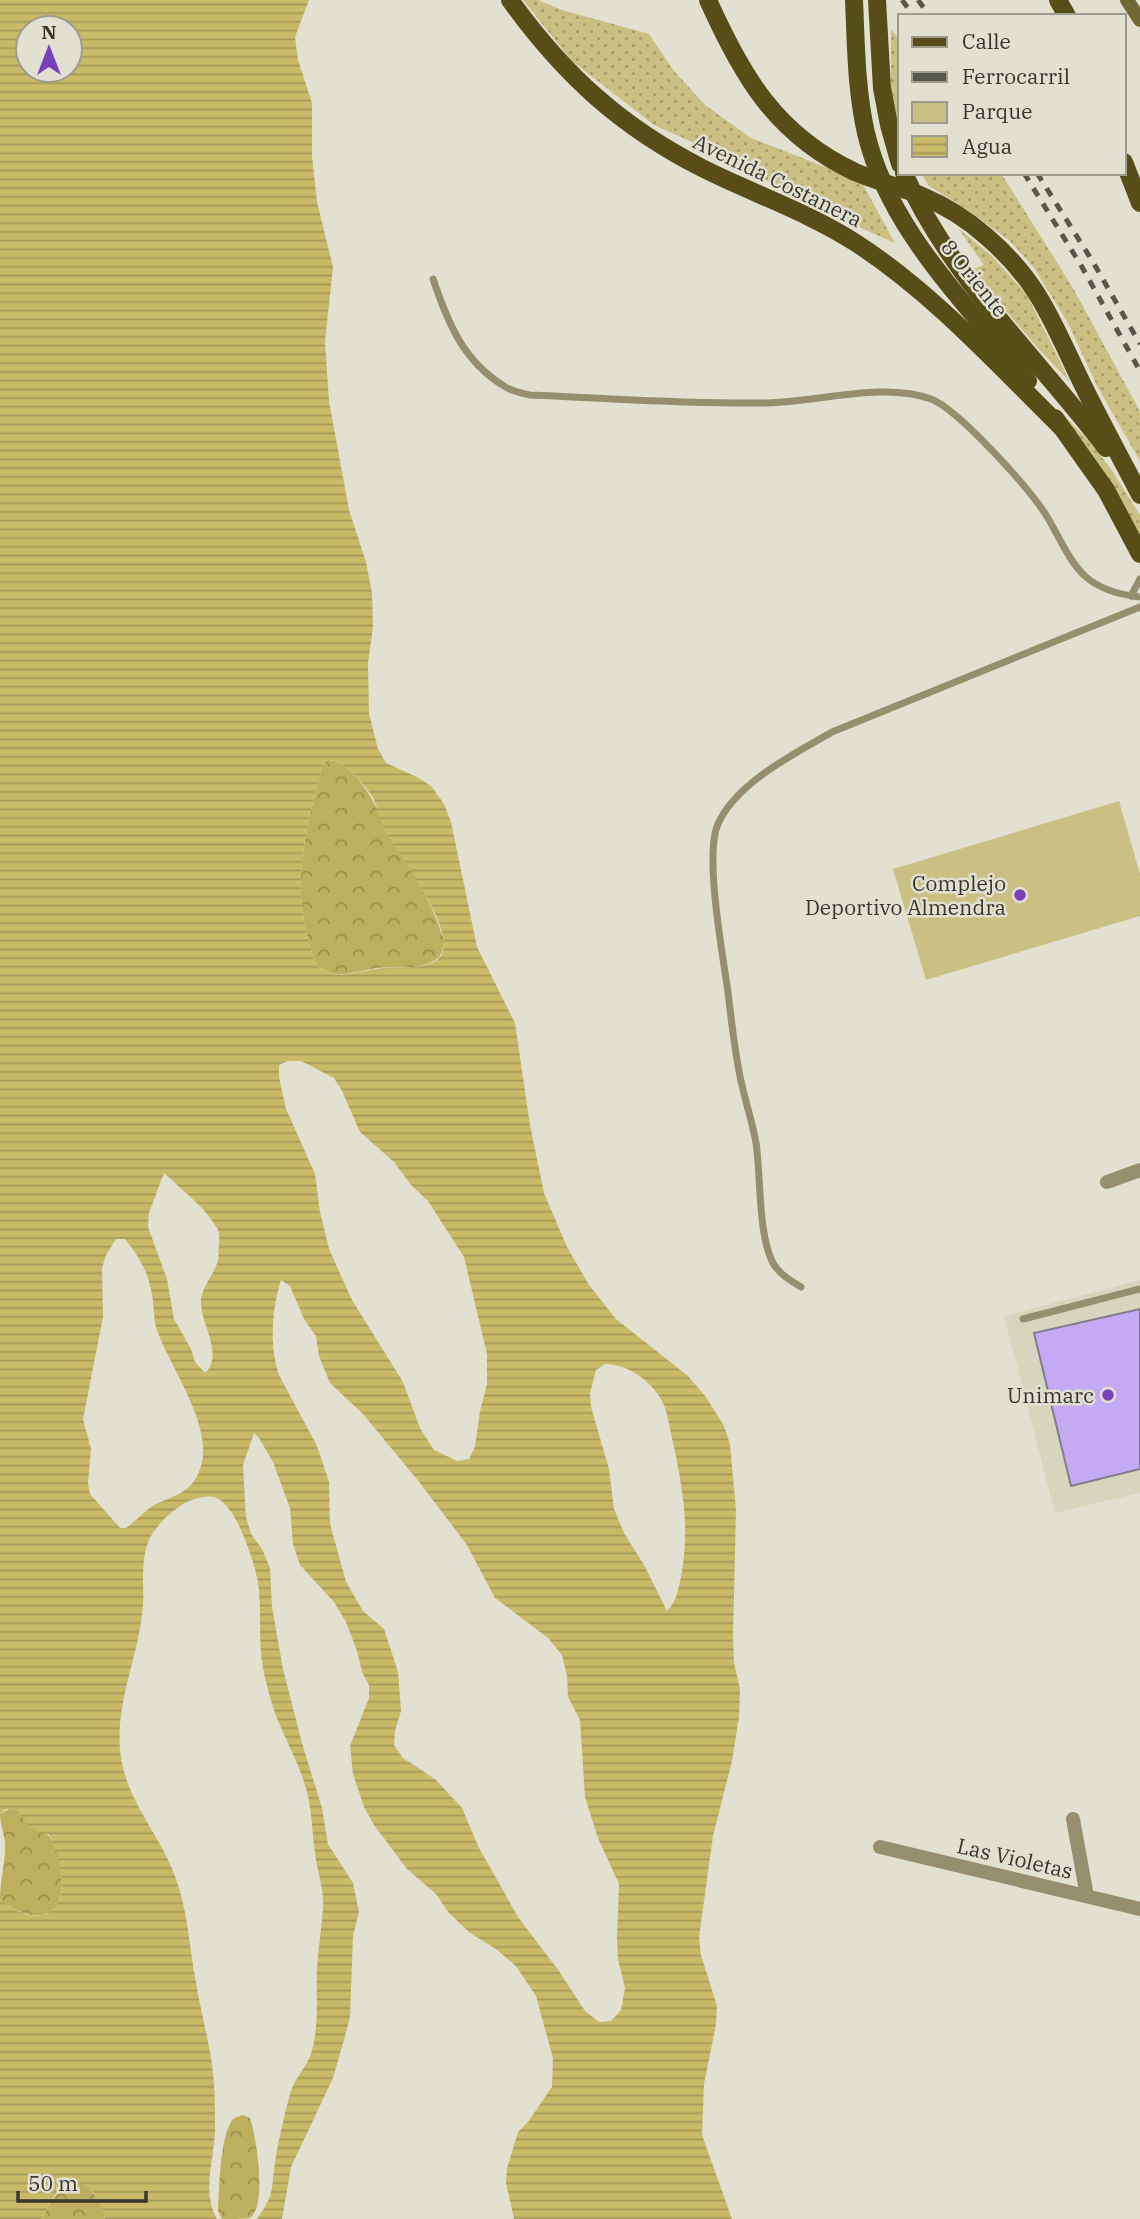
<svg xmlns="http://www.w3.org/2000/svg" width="1140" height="2219" font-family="'IBM Plex Serif',serif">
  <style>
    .built { fill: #d8d5bf }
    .grass { fill: url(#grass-dots) }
    .forest { fill: url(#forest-crowns) }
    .green { fill: #cbc084 }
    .water { fill: url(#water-rules); fill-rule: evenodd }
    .building { fill: #c4aaf2; stroke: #817d8a; stroke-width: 2 }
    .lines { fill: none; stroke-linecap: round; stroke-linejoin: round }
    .lane { stroke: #958f6e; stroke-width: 7 }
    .street { stroke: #958f6e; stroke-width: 14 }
    .secondary { stroke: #716836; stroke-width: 14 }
    .primary { stroke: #564d19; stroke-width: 18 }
    .rail { stroke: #57564f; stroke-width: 5; stroke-dasharray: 9 9; stroke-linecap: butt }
    .poi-dot { fill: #7742b9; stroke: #e2e0d1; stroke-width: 2.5 }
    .labels { text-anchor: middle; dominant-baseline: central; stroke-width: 5; stroke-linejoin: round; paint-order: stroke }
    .street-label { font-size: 21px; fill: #373631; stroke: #e2e0d1 }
    .poi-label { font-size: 21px; fill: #373631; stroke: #e2e0d1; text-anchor: end }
  </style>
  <defs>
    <pattern id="grass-dots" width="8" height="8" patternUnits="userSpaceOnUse" patternTransform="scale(1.75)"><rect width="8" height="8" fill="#cbc084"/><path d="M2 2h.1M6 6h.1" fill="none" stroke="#a69d6d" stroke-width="1.8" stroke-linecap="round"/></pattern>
    <pattern id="forest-crowns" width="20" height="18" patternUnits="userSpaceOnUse" patternTransform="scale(1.75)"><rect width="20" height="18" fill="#beaf5e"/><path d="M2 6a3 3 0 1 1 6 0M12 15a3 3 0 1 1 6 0" fill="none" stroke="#9b8f4e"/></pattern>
    <pattern id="water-rules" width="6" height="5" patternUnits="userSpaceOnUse" patternTransform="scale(1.75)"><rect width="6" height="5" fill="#c9ba68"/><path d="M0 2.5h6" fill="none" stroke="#a49856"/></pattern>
  </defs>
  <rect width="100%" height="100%" fill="#e2e0d1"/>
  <!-- built -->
  <polygon class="built" points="1140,1280 1140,1493 1055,1513 1004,1316"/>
  <!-- grass -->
  <g class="grass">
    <polygon points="523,0 538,0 562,10 649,34 674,71 705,105 751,138 861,181 895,243 825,212 710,150 654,125 572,61"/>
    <polygon points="891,29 900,41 900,130 891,105"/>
    <polygon points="921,173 1001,173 1073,288 1136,404 1140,413 1140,461 1097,386 1068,323 1034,268 1010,241 965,208 929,186"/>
    <polygon points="958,228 992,256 1027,295 1070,382 1036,346 971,270 984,265"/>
    <polygon points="1065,417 1088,440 1111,469 1140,515 1140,534 1106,475"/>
  </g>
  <!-- forest -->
  <g class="forest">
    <path d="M 328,760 C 351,761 369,793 379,812 C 398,850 425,886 439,926 C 440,931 444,937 444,942 C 444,948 441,957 435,960 C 418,971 396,966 377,968 C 355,971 335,982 316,964 C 288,890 304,839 322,766 Z"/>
    <path d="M 13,1807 C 21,1811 27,1819 34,1825 C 39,1830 47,1833 51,1839 C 60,1852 68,1895 55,1908 C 39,1924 13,1911 0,1899 C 0,1880 6,1862 5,1842 C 4,1833 0,1824 0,1814 Z"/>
    <path d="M 243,2115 L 250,2118 C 256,2134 268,2210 249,2218 C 243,2219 230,2219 222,2219 L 218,2211 C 219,2190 220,2142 230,2124 C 232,2118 237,2117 243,2115 Z"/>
    <path d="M 83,2183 C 95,2193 103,2204 105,2219 L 42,2219 C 51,2199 60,2184 83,2183 Z"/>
  </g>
  <!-- green -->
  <polygon class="green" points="1119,801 1140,874 1140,916 926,980 893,869"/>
  <!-- water -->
  <path class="water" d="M 0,0 L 309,0 L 295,37 L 298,60 L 312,103 L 312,156 L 317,202 L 333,267 L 325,341 L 329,401 L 349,510 L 366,562 L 372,593 L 373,627 L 368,663 L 369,714 L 378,749 L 386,763 L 419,778 L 432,787 L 444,804 L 451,822 L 477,947 L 515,1023 L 530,1125 L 544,1193 L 567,1247 L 589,1285 L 616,1319 L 688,1376 L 706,1397 L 724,1426 L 730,1444 L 736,1510 L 733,1636 L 734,1663 L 740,1689 L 739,1717 L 732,1761 L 713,1836 L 699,1937 L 701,1955 L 717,2006 L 716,2025 L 704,2084 L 702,2135 L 732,2219 L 514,2219 L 506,2183 L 507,2168 L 518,2132 L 528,2122 L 552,2087 L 553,2058 L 536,1996 L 516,1966 L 496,1949 L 470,1933 L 449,1913 L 436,1894 L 407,1869 L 374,1825 L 364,1807 L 353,1774 L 350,1746 L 369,1698 L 369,1685 L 362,1672 L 357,1651 L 346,1622 L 334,1602 L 300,1565 L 293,1544 L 290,1508 L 273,1462 L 259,1438 L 254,1433 L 243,1465 L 246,1517 L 251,1534 L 262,1549 L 270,1568 L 272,1607 L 283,1669 L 302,1743 L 322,1808 L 328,1844 L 353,1883 L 359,1912 L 353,1936 L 350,2017 L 344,2040 L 333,2078 L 291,2167 L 282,2219 L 257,2219 C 275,2194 271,2190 275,2162 C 278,2142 285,2113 290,2094 C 295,2076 310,2065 313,2046 C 319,2021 316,1994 317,1968 C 318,1948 322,1927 323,1907 C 324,1888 317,1871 315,1853 C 312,1833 312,1812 307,1792 C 300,1764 285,1740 275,1713 C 270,1699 266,1683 263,1668 C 258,1640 262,1611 258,1583 C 255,1563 235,1501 214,1497 C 190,1493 163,1516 151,1536 C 140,1556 144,1582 143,1604 C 140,1655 113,1706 121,1757 C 127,1801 160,1835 175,1876 C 188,1910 189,1947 196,1982 C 200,2008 207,2033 211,2058 C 215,2080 215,2105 215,2128 C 215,2159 201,2190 217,2219 L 105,2219 C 102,2197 83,2171 60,2190 C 52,2196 46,2210 42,2219 L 0,2219 L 0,1899 C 13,1911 38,1924 54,1909 C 70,1894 58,1850 49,1835 L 31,1828 L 16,1809 L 6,1809 L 0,1814 ZM 28,28 L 70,28 L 70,70 L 28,70 ZM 328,760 C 345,760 363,783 372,796 C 378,807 380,820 385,831 C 397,853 462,935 439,958 C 426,971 393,966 376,969 C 355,972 334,982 316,964 C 288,890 304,839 322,766 ZM 288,1061 L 301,1061 L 334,1078 L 342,1091 L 360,1132 L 394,1162 L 411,1185 L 428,1201 L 464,1257 L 487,1354 L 487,1384 L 480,1411 L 475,1447 L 469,1459 L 457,1461 L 434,1450 L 420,1428 L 403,1382 L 352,1300 L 329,1249 L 320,1212 L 315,1174 L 286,1109 L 279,1077 L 279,1065 ZM 164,1173 C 181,1189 205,1207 217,1228 C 220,1233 219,1239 219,1244 C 218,1249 219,1255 218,1260 C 215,1274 202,1286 201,1300 C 199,1322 225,1354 205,1373 L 195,1362 L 191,1349 L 174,1319 L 167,1279 L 148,1227 L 149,1213 ZM 116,1239 L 125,1239 C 142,1261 149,1273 153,1301 C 154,1312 154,1324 158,1333 C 172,1370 215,1429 200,1469 C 192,1493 175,1495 156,1504 C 145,1510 136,1521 126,1528 L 120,1528 L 90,1494 L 88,1483 L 91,1449 L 83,1419 L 103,1317 L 102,1268 L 106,1255 ZM 281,1280 L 290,1286 L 304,1319 L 316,1336 L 319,1356 L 330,1383 L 363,1414 L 420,1483 L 467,1545 L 495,1598 L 548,1638 L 562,1655 L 567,1676 L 568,1697 L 580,1720 L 585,1797 L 598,1838 L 619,1884 L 617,1937 L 618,1959 L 625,1988 L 621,2010 L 611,2021 L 599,2022 L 585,2011 L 559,1971 L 518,1917 L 479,1848 L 462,1808 L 435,1779 L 403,1758 L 394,1745 L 395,1731 L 401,1711 L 398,1672 L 386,1635 L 384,1629 L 363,1611 L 346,1582 L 330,1524 L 329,1482 L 317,1446 L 279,1375 C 269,1345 272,1309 281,1280 ZM 605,1364 C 626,1364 647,1378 659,1396 C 668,1409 669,1427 673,1442 C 683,1491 690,1527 681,1577 C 678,1589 677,1602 667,1611 L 644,1565 L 624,1533 L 614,1509 L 609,1469 L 591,1407 L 590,1393 L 596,1370 Z"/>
  <!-- building -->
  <polygon class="building" points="1140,1309 1140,1469 1071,1486 1034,1333"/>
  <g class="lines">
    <!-- lane -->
    <g class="lane">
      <path d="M 433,279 C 448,323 463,361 504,386 C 511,391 521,393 530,395 C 607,398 685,404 763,403 C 814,403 883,381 931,399 C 958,409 1029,488 1046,515 C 1058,534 1069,562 1086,577 C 1101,590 1121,595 1140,597"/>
      <polyline points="1131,596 1140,579"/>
      <path d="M 801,1287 C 791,1281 779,1274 773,1263 C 758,1235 761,1176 756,1143 C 752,1119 743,1095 739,1071 C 734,1045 731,1018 728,992 C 723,956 704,855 718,824 C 736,783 794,754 832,732 L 1140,607"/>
      <polyline points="1023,1319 1140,1289"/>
    </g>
    <!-- street -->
    <g class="street">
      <polyline points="1107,1182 1140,1170"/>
      <polyline points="1073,1819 1087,1896"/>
      <polyline points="880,1847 1140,1909"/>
    </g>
    <!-- secondary -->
    <polyline class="secondary" points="1127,0 1140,20"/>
    <!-- primary -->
    <g class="primary">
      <path d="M 510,0 C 564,75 621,127 704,169 C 754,194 808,212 856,243 C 933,293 996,363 1061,427"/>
      <path d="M 708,0 C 742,76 776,135 855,172 C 876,181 899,187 920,195 C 944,205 968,220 987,237 C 1038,281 1051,319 1079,377 C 1098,417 1120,456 1140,495"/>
      <path d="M 854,0 C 856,44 856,89 866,133 C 889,231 968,304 1028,381"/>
      <polyline points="877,0 882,88 889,125 900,164"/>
      <polyline points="1058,0 1067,16"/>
      <polyline points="1124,162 1140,203"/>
      <path d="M 904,173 C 950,278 1038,358 1106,448"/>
      <polyline points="1055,418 1106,490 1140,554"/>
    </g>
    <!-- rail -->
    <g class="rail">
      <polyline points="902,0 914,16"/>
      <polyline points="918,0 930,16"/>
      <polyline points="1024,173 1082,267 1140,371"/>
      <polyline points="1037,173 1093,262 1140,344"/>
    </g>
  </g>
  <!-- markers -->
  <g class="poi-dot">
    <circle cx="1020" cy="895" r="7"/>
    <circle cx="1108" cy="1395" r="7"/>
  </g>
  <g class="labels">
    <!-- street labels -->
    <g class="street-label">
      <text transform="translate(778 180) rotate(26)">Avenida Costanera</text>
      <text transform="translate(975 278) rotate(51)">8 Oriente</text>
      <text transform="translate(1015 1858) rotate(13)">Las Violetas</text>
    </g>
    <!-- poi labels -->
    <g class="poi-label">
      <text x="1006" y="883">Complejo<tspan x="1006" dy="24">Deportivo Almendra</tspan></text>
      <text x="1094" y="1395">Unimarc</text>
    </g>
  </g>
  <!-- legend -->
  <rect x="898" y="14" width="228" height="161" fill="#e2e0d1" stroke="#9e9c91" stroke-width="2"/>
  <rect x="912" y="37" width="35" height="10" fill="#564d19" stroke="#9e9c91" stroke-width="2"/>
  <text x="962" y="49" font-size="21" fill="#373631">Calle</text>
  <rect x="912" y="72" width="35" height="10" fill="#57564f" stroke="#9e9c91" stroke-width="2"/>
  <text x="962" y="84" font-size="21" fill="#373631">Ferrocarril</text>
  <rect x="912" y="102" width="35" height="21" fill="#cbc084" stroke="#9e9c91" stroke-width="2"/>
  <text x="962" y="119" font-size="21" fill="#373631">Parque</text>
  <rect x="912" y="136" width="35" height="21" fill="url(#water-rules)" stroke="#9e9c91" stroke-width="2"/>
  <text x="962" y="154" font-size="21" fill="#373631">Agua</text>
  <!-- north arrow -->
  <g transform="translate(49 49)"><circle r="33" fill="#e2e0d1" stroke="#9e9c91" stroke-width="2"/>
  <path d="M0-5L12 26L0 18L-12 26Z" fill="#7742b9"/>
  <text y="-10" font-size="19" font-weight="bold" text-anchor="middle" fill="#373631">N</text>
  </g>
  <!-- scale -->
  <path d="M18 2191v10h128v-10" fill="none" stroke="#373631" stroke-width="3.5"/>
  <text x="28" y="2191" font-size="21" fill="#373631" stroke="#e2e0d1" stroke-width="5" paint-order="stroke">50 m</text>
</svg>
